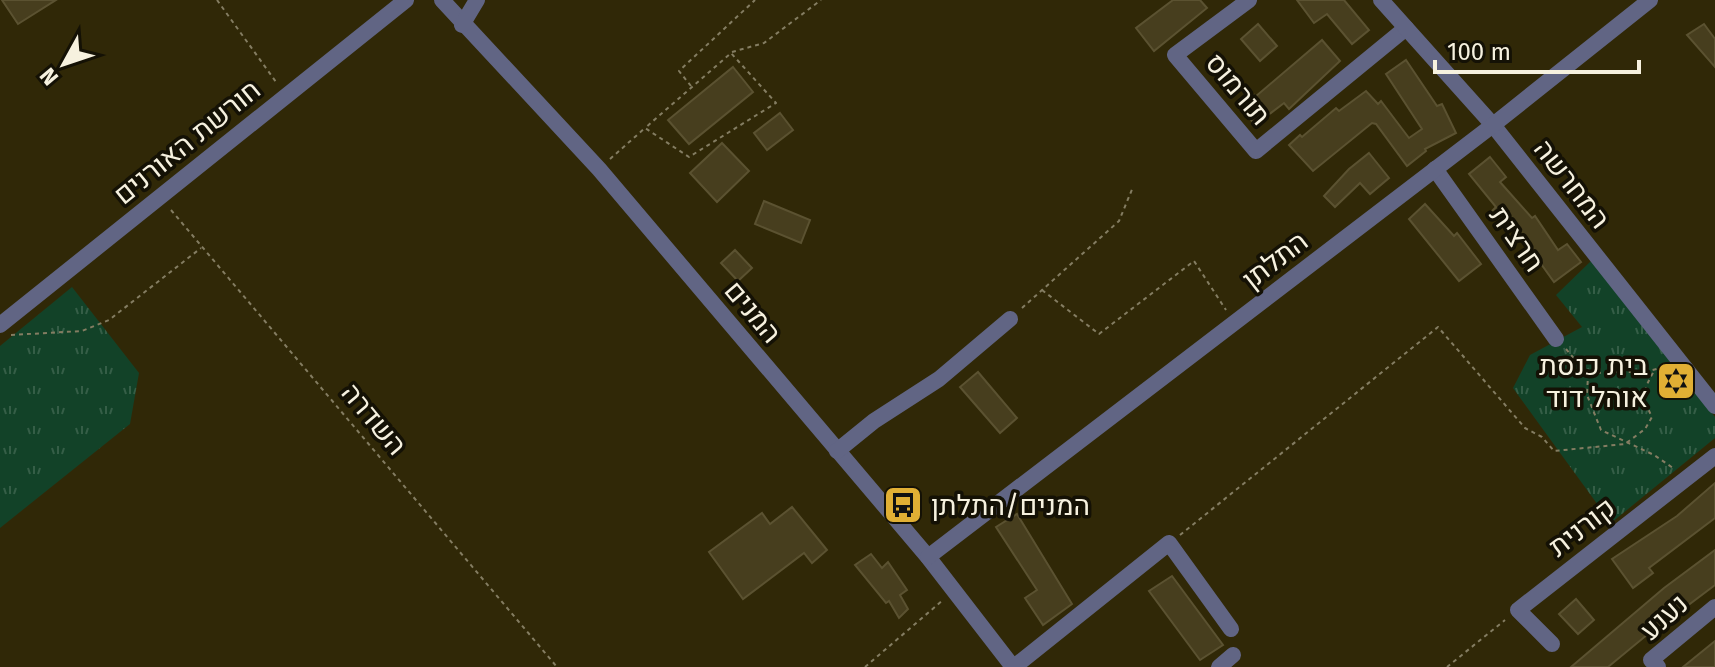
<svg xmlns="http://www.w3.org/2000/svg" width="1715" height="667" font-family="'Fira Sans',Heebo,sans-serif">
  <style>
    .park { fill: url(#park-tufts) }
    .building { fill: #473e1e; stroke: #5b5231; stroke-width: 2 }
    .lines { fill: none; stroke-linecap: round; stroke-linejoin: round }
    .path { stroke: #847d62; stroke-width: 2; stroke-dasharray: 4 4; stroke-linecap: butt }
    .minor { stroke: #616584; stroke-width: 16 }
    .labels { text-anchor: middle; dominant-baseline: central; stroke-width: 7; stroke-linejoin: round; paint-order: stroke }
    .street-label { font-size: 28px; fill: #f6f1df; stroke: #141105 }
    .poi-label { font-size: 28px; fill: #f6f1df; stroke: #141105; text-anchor: end }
  </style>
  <defs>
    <pattern id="park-tufts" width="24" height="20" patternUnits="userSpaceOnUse" patternTransform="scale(2)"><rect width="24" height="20" fill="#124228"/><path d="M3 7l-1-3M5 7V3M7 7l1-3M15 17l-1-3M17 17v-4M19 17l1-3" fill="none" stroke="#355e47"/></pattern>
  </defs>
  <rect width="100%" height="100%" fill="#302807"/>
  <!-- park -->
  <g class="park">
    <polygon points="1591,261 1656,339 1715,417 1715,438 1611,523 1513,388 1530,355 1582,327 1556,295"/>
    <polygon points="72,287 139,373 130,424 0,528 0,346"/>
  </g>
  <!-- building -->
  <g class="building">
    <polygon points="2,0 56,0 18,24"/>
    <polygon points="1173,0 1200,0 1207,8 1154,51 1136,28"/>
    <polygon points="1297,0 1344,0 1369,30 1352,44 1327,14 1314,23"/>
    <polygon points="1258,24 1277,46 1260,61 1241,39"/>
    <polygon points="1704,24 1715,39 1715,67 1687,35"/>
    <polygon points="1322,40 1340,61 1289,109 1284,103 1255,125 1240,106 1254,95 1255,97"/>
    <polygon points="1406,60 1437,106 1442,104 1456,133 1425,149 1426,151 1407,166 1376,124 1372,123 1313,171 1289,145 1300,135 1302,137 1336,108 1339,111 1366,91 1378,104 1381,101 1409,138 1422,129 1386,74"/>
    <polygon points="733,67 753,92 689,144 668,120"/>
    <polygon points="780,113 793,130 767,150 754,133"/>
    <polygon points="722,143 749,171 717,202 690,173"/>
    <polygon points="1369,153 1389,178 1370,194 1360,183 1335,207 1324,196 1349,169"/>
    <polygon points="1490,157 1506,177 1500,182 1532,218 1535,216 1558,250 1567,244 1581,262 1554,282 1511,222 1506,227 1492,211 1496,207 1469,174"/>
    <polygon points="764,201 810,220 801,243 755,224"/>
    <polygon points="1425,204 1454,236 1457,233 1481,264 1459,281 1409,219"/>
    <polygon points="735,250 752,268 738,281 721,263"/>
    <polygon points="978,372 1017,418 1000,433 960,387"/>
    <polygon points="1674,372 1685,386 1673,394 1664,378"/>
    <polygon points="1715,483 1715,518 1649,568 1653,573 1633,588 1612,559 1677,516"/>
    <polygon points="792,507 827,550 812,563 804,553 743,599 709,552 762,513 770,524"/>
    <polygon points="1017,514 1072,604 1043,625 1025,598 1037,590 996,527"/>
    <polygon points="1715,550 1715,585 1666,622 1669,624 1652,638 1648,634 1608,667 1571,667 1664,588"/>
    <polygon points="871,554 882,568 888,562 907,590 900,595 908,609 899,618 889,601 886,603 855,565"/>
    <polygon points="1172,576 1223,645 1200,660 1149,591"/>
    <polygon points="1576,599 1594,620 1578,634 1559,614"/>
    <polygon points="1715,641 1715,667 1683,667"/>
  </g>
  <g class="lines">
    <!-- path -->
    <g class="path">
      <polyline points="217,0 276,82"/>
      <polyline points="732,52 764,43 821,0"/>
      <polyline points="691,86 679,71 755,0"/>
      <polyline points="610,159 645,128 689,157 776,103 731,53 645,128"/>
      <polyline points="171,210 557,667"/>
      <polyline points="1042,290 1099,334 1194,261 1226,310"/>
      <polyline points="1022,308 1119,221 1133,187"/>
      <polyline points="11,335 82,331 109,320 201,248"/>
      <polyline points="1566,349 1588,375 1587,395 1601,430 1654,455 1673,468"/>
      <path d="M 1589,375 C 1614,368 1640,377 1665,366"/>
      <path d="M 1180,535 L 1438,327 L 1525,428 L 1542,437 L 1554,451 L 1625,444 L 1645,429 L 1652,417 C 1641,395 1643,391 1654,371"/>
      <polyline points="865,667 943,600"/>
      <polyline points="1447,667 1505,620"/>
    </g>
    <!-- minor -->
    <g class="minor">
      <polyline points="442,0 599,169 928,557 1013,667"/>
      <polyline points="1249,0 1175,55 1256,151 1406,28"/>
      <polyline points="1381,0 1493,125 1715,406"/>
      <polyline points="462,25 477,0"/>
      <polyline points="1435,169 1556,339"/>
      <polyline points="0,325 406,0"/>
      <polyline points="837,451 874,421 939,379 1010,319"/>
      <polyline points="928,557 1493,125 1650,0"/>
      <polyline points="1552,644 1518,610 1715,456"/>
      <polyline points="1014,667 1169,543 1231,629"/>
      <polyline points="1219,667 1233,655"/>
      <polyline points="1658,667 1651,660 1715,607"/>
    </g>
  </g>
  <!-- icons -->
  <defs>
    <symbol id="synagogue-square" viewBox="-11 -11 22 22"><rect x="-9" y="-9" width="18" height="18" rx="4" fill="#e1af34" stroke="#141105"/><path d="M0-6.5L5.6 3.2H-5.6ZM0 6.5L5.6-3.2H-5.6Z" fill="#111"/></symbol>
    <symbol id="bus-square" viewBox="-11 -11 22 22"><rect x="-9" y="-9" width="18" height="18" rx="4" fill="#e1af34" stroke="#141105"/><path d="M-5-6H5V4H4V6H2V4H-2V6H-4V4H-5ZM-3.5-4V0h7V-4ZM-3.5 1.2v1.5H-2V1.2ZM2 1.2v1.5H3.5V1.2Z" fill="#111"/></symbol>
  </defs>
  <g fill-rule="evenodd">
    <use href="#synagogue-square" x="1654" y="359" width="44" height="44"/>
    <use href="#bus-square" x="881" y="483" width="44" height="44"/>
  </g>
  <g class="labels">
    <!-- street labels -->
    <g class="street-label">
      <text transform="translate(1238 89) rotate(50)">תורמוס</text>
      <text transform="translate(187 142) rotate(-39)">חורשת האורנים</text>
      <text transform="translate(1572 184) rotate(52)">המחרשה</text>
      <text transform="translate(1517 239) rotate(55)">חרצית</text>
      <text transform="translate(1275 260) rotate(-38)">התלתן</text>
      <text transform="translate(753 312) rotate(50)">המנים</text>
      <text transform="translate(374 419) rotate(50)">השדרה</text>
      <text transform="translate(1582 527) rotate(-38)">קורנית</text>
      <text transform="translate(1664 617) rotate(-42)">נענע</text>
    </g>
    <!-- poi labels -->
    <g class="poi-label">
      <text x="1648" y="365">בית כנסת<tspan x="1648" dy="32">אוהל דוד</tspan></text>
      <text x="931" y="505" text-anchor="start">המנים/התלתן</text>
    </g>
  </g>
  <!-- north arrow -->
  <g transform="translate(64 64) rotate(230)" stroke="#141105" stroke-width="6" paint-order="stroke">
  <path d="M0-6L14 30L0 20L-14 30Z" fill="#f6f1df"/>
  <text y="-12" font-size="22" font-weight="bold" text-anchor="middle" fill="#f6f1df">N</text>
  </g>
  <!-- scale -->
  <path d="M1435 60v12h204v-12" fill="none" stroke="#f6f1df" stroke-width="4"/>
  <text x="1447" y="60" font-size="24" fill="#f6f1df" stroke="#141105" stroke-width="6" paint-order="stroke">100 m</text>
</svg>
